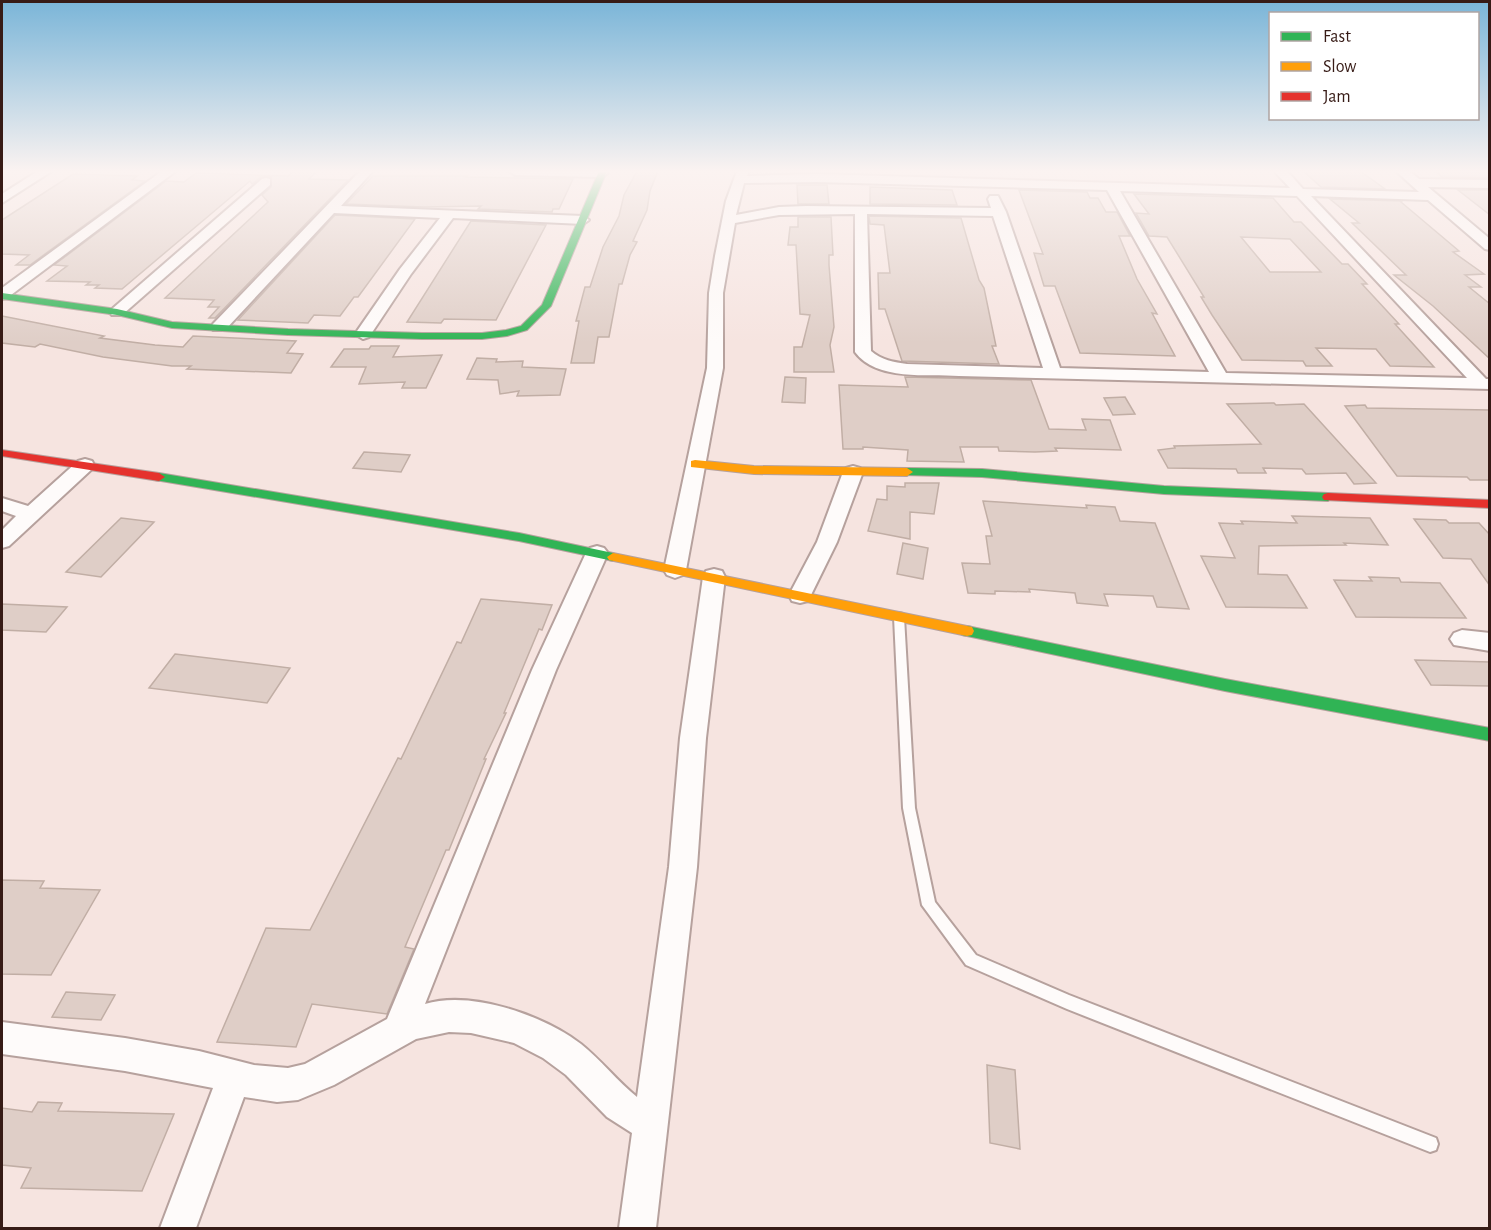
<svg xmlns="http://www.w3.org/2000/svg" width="1491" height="1230" font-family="'Alegreya Sans',sans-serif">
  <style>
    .building { fill: #dfcec7; stroke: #c1aea5; stroke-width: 1.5; fill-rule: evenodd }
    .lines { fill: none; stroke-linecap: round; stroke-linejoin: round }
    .lane-casing { stroke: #b6a19d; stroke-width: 4 }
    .street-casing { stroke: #b6a19d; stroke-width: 4 }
    .fast-casing { stroke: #b6a19d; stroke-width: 2 }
    .slow-casing { stroke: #b6a19d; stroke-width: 2 }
    .jam-casing { stroke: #b6a19d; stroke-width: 2 }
    .lane { fill: #fefbfa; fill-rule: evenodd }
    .street { fill: #fefbfa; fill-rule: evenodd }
    .fast { fill: #30b455; fill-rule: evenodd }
    .slow { fill: #ff9f0a; fill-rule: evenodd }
    .jam { fill: #e5322d; fill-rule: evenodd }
  </style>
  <rect width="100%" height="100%" fill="#f6e4e0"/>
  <!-- building -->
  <g class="building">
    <polygon points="294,171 317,171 309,179 348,180 215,318 209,318 219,307 208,307 214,300 165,298 268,202 262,195 271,187 271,177 261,177 252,184 250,181 122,289 95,288 99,285 86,285 90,282 47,281 67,266 54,265 166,181 184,182 196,173 288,176"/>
    <polygon points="637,171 658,171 650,191 647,210 633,241 637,242 630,255 622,284 619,284 609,337 598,337 594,363 571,363 579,321 576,321 585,287 590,287 603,247 619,216 624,195"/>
    <polygon points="1303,171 1360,171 1385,189 1321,187"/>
    <polygon points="1435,171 1490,172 1490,178 1442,177"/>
    <polygon points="73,174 137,176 132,180 145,181 30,265 16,265 29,255 2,254 2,220"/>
    <polygon points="373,176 467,176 466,177 573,179 559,209 553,209 552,212 478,209 481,206 424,207 346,204"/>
    <polygon points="797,185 827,185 829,204 798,204"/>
    <polygon points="870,187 952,190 957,205 870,204"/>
    <polygon points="1019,190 1087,192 1090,198 1098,198 1106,212 1117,212 1130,236 1119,236 1137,279 1157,314 1152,313 1175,356 1080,353 1055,286 1044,286 1034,253 1043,254"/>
    <polygon points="1458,190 1490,190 1490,215"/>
    <path d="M 1134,194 L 1273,198 L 1294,222 L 1301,222 L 1342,264 L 1348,264 L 1367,284 L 1362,284 L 1399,324 L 1395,324 L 1434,367 L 1390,366 L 1376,349 L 1316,348 L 1332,366 L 1306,366 L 1303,361 L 1242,360 L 1212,315 L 1201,297 L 1204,297 L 1167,237 L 1149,236 L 1136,213 L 1149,214 ZM 1241,237 L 1290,239 L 1321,272 L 1270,272 Z"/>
    <polygon points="1330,199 1402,201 1401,202 1459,251 1453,252 1484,274 1465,275 1481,287 1469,287 1490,304 1490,359 1433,306 1394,275 1406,275 1352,223 1359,223"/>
    <polygon points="335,215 415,219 358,297 354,297 340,316 314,315 308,323 238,320"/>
    <polygon points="869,216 961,218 979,280 984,288 996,346 992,346 999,364 902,361 885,309 879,309 878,273 890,273 884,225 870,224"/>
    <polygon points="798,217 831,217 833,255 829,255 829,265 834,327 830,345 834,372 794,372 794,347 802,347 810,315 800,314 796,245 788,245 790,227 798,227"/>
    <polygon points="471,221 546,225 496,320 444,319 441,323 407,322"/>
    <polygon points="2,316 104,336 100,338 155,345 183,347 193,336 296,341 287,353 303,354 291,373 187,369 191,366 172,366 103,357 40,344 35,347 2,343"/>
    <polygon points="371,346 399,346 393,357 442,355 426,388 402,388 405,382 359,384 366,367 331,367 344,349 369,349"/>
    <polygon points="477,358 497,359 496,362 523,361 522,367 566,369 560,395 517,396 519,391 500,394 498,380 467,379"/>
    <polygon points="785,377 806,378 805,403 782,402"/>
    <polygon points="905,377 1031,380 1049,429 1086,430 1082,419 1110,420 1121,450 1055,448 1057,451 1035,452 999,451 998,447 960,447 964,462 907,461 908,450 863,447 863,449 843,449 839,385 908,387"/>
    <polygon points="1125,397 1135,414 1113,415 1104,398"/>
    <polygon points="1274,403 1276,405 1304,404 1376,483 1354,484 1346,473 1306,474 1302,469 1263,468 1266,473 1238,473 1236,469 1168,468 1158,450 1175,448 1174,446 1261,444 1227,404"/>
    <polygon points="1365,405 1367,408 1490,410 1490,480 1470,480 1467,477 1397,476 1345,406"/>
    <polygon points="364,452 410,455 401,472 353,468"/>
    <polygon points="905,483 939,483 934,514 910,512 910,539 868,531 877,499 887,500 887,486 905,487"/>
    <polygon points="983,501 1087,508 1086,505 1115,507 1120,521 1155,523 1189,609 1157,607 1153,596 1104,594 1108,606 1077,603 1075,593 1029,589 1030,592 995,591 995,594 968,593 962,563 990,564 986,536 992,536"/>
    <polygon points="1292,516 1370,518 1388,545 1344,543 1346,545 1259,546 1258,574 1287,575 1307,608 1226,607 1201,556 1235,558 1219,523 1243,524 1241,521 1297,523"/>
    <polygon points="121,518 154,522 101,577 66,572"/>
    <polygon points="1414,519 1446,520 1449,523 1479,523 1490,535 1490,586 1471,559 1443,558"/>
    <polygon points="903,543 928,548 923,579 897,574"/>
    <polygon points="1369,577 1399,578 1401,582 1440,583 1466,618 1356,617 1334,580 1372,581"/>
    <polygon points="481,599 552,605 542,630 539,629 504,713 506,713 484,759 486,759 449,850 446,850 405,947 414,949 387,1014 312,1004 296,1047 217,1042 266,928 310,930 398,758 401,759 457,642 461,643"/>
    <polygon points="2,604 67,607 46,632 2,630"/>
    <polygon points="175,654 290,668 267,703 149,688"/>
    <polygon points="1415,660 1490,662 1490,686 1431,685"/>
    <polygon points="2,880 44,881 40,888 100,890 51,975 2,974"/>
    <polygon points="66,992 115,995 101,1020 52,1017"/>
    <polygon points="987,1065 1015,1070 1020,1149 990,1143"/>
    <polygon points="38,1102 62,1103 58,1111 174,1114 142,1191 21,1188 31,1168 2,1165 2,1108 32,1112"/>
  </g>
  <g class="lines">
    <defs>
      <polygon id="lane" points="899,613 903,614 904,617 915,808 935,902 976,955 1069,995 1436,1138 1438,1144 1436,1150 1430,1152 1067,1009 966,965 922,905 903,808 894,617 895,614"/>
      <g id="street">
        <polygon points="38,171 52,171 2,203 2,194"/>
        <polygon points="162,171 176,171 7,298 2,299 2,288"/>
        <polygon points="360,171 373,171 341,206 583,216 589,220 583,224 453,218 411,274 369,337 363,339 355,334 400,269 440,218 334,213 225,330 213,330 211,327 213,324"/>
        <polygon points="509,171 607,171 608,173 602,177 515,175"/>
        <path d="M 737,171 L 749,171 L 747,176 L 817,174 L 1290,188 L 1274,171 L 1287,171 L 1303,189 L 1419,192 L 1396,171 L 1409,171 L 1419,179 L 1490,180 L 1490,188 L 1428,187 L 1490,239 L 1490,250 L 1485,249 L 1428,200 L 1311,196 L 1486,379 L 1490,379 L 1490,389 L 959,376 C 928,374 876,381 855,352 L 855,214 L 779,215 L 735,223 L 723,293 L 723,368 L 686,570 L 683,575 L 675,578 L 667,575 L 664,570 L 707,368 L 709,293 L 715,256 L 726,201 ZM 817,182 L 1107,190 L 1209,372 L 1060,368 L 1006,212 L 998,196 L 990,196 L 988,199 L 991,208 L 806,206 L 779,207 L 736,215 L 744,183 ZM 1120,191 L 1297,196 L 1467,378 L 1226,373 ZM 867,214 L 993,216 L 1043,368 L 907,364 C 894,362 881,360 871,351 Z"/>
        <polygon points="266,178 270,179 270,185 122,315 112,315 109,312 112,309 262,179"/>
        <polygon points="85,459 92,461 94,465 92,469 9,546 2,548 2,530 16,516 2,511 2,498 28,506 78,461"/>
        <polygon points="853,466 860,468 863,472 837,542 808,601 800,603 792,601 789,595 817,542 843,472 846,468"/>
        <path d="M 597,546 L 604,548 L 608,553 L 556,670 L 425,1004 C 471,990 543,1015 581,1044 C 601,1060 617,1081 637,1097 L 669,867 L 680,738 L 703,577 L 706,571 L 714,569 L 722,571 L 725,577 L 706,738 L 697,867 L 656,1228 L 619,1228 L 632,1133 L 607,1117 L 566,1075 L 543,1058 L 514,1043 L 471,1033 L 449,1032 L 416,1039 L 334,1085 L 298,1100 L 277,1102 L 244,1097 L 196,1228 L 160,1228 L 213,1088 L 125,1071 L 2,1054 L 2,1022 L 125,1038 L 199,1051 L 254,1065 L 288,1068 L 305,1064 L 387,1019 L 532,670 L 586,553 L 590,548 Z"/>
        <polygon points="1462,630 1490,633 1490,651 1454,645 1450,639 1454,633"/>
      </g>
      <g id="fast">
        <polygon points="599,171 607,171 551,306 527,330 507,336 482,339 422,339 288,335 172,328 117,315 2,299 2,293 117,309 172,322 288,329 422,333 482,333 506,330 521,326 542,305"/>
        <polygon points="907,468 982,469 1164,486 1328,493 1334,497 1328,501 1164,494 982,477 903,475 901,472"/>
        <polygon points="159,473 519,533 613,553 619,557 613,561 519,541 155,480 155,474"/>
        <polygon points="967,626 1225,679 1490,728 1490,741 1225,691 967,636 962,635 960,631 962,627"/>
      </g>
      <g id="slow">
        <polygon points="695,460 754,466 907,468 913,472 907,476 754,474 691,467 691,461"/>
        <polygon points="613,553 967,626 972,627 974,631 972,635 967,636 609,560 607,557"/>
      </g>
      <g id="jam">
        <polygon points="2,450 159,473 165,477 159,481 2,456"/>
        <polygon points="1328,493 1490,500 1490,508 1324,500 1322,497 1324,494"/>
      </g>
    </defs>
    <!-- lane casing -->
    <use href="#lane" class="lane-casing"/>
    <!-- street casing -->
    <use href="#street" class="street-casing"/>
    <!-- fast casing -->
    <use href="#fast" class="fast-casing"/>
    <!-- slow casing -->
    <use href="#slow" class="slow-casing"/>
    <!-- jam casing -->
    <use href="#jam" class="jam-casing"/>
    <!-- lane -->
    <use href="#lane" class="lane"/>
    <!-- street -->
    <use href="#street" class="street"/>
    <!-- fast -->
    <use href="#fast" class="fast"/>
    <!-- slow -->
    <use href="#slow" class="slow"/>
    <!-- jam -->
    <use href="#jam" class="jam"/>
  </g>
  <!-- sky -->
  <linearGradient id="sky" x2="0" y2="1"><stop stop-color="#7ab5d8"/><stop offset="0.5" stop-color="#fbf3f1"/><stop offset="1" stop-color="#fbf3f1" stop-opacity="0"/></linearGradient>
  <rect width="1491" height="343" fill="url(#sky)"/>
  <!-- border -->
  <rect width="1491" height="1230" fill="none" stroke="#371b16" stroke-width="6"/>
  <!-- legend -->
  <rect x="1269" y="12" width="210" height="108" fill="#ffffff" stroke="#afa4a2" stroke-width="1.5"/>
  <rect x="1281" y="32" width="30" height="9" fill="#30b455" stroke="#afa4a2" stroke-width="1.5"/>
  <text x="1323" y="42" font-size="18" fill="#371b16">Fast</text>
  <rect x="1281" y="62" width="30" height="9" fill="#ff9f0a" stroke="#afa4a2" stroke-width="1.5"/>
  <text x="1323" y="72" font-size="18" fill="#371b16">Slow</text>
  <rect x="1281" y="92" width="30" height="9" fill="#e5322d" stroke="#afa4a2" stroke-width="1.5"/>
  <text x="1323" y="102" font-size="18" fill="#371b16">Jam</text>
</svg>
